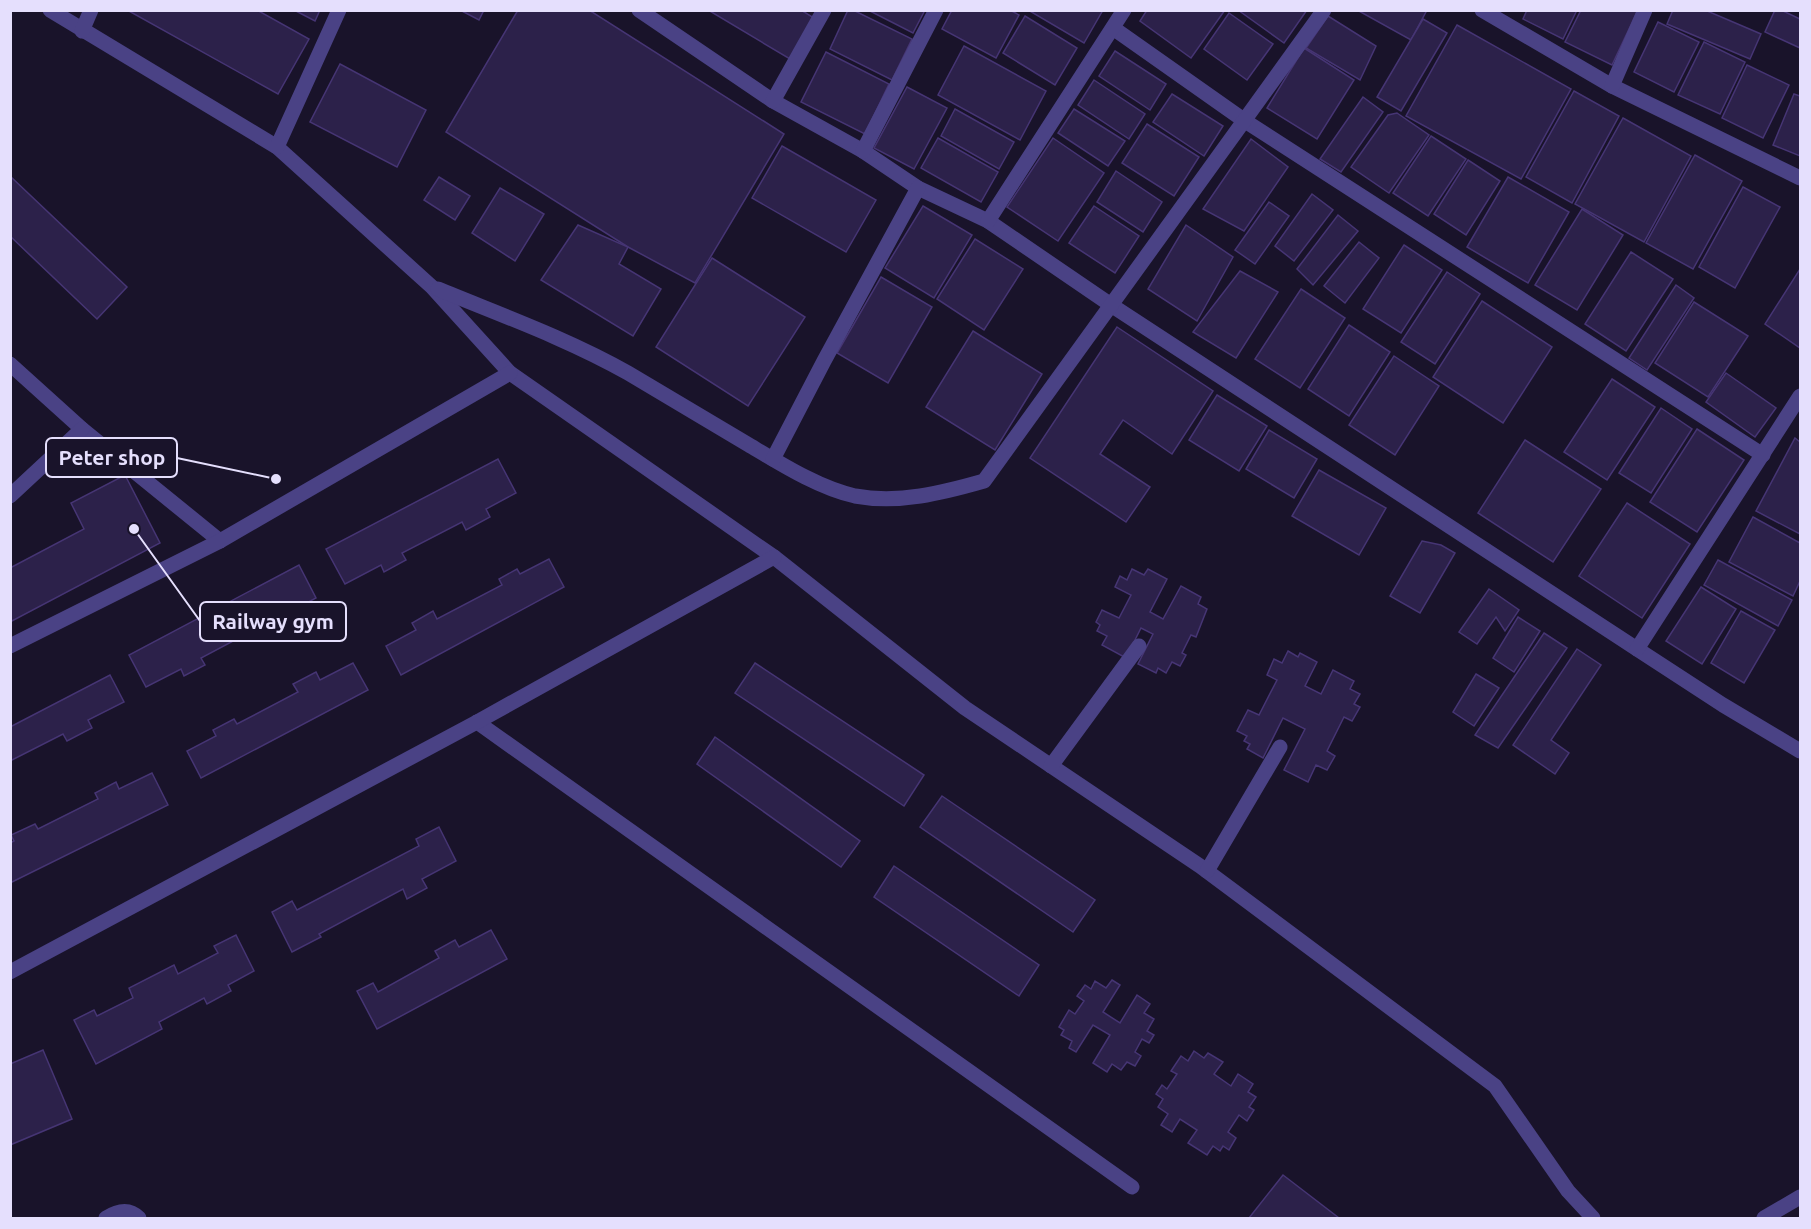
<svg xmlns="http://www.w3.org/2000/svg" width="1811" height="1229" font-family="Ubuntu,sans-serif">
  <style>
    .building { fill: #2c214a; stroke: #463574; stroke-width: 1.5 }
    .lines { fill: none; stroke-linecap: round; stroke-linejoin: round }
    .lane { stroke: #4a4285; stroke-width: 15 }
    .street { stroke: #4a4285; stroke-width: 15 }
    .leader { fill: none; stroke: #e5dffd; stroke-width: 2 }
    .callout-dot { fill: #e5dffd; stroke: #19132a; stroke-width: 2 }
    .callout { fill: #19132a; stroke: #e5dffd; stroke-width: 2 }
    .callout-label { font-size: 21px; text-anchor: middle; font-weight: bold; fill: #e5dffd }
  </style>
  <rect width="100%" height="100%" fill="#19132a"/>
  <!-- building -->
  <g class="building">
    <polygon points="127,10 257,10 309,39 278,94"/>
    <polygon points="294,10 320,10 315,21"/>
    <polygon points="460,10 484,10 479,20"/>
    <polygon points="518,10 589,10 784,134 695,283 628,247 446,132"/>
    <polygon points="708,10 801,10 814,18 790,59"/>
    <polygon points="848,10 853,10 912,39 892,80 830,49"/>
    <polygon points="868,10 925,10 913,33"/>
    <polygon points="952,10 1010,10 1019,15 996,58 942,29"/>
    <polygon points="1028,10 1103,10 1084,43"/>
    <polygon points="1147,10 1225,10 1191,58 1140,21"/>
    <polygon points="1238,10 1307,10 1284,43"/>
    <polygon points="1357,10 1427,10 1411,40"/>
    <polygon points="1527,10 1577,10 1563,39 1523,19"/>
    <polygon points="1581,10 1638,10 1612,65 1565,42"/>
    <polygon points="1673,10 1705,10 1761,34 1750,59 1667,24"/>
    <polygon points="1775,10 1781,10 1800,19 1800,48 1765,32"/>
    <polygon points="1229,13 1273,44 1247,80 1204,49"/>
    <polygon points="1025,16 1077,48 1055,85 1003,53"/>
    <polygon points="1328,16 1376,46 1360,80 1306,48"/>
    <polygon points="1423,19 1447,33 1401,111 1377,97"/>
    <polygon points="1658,22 1699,42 1674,92 1634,72"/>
    <polygon points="1457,25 1571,89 1521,179 1406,116"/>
    <polygon points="1704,42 1745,62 1720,114 1678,95"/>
    <polygon points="964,46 1046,91 1020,140 938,95"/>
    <polygon points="1304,48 1354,80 1317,139 1267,108"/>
    <polygon points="1115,51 1166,84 1150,110 1099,76"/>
    <polygon points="826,52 889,84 865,134 801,102"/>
    <polygon points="340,64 426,110 397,167 310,122"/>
    <polygon points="1747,65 1789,85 1763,138 1722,118"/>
    <polygon points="1094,80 1145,114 1129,139 1078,105"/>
    <polygon points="907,87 947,108 914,169 874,148"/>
    <polygon points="1574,91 1619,116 1572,203 1526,177"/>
    <polygon points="1172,94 1223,126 1204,156 1153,122"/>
    <polygon points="1794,94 1800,96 1800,156 1773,145"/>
    <polygon points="1363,97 1383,112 1341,172 1320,159"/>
    <polygon points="955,109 1014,142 999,169 941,136"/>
    <polygon points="1074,109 1125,141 1108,166 1058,133"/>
    <polygon points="1397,113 1429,135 1389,193 1351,167 1388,115"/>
    <polygon points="1623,118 1691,156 1644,242 1575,204"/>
    <polygon points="1147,124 1199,157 1174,196 1122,163"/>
    <polygon points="1431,136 1466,159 1428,216 1393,193"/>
    <polygon points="938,138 998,172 981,202 921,168"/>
    <polygon points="1053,138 1104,173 1058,241 1007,207"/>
    <polygon points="1251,139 1288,167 1244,231 1203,209"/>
    <polygon points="782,146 876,200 846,252 752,198"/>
    <polygon points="1695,155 1742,181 1693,269 1646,243"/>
    <polygon points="1468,160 1500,181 1466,235 1434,214"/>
    <polygon points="1116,171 1162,202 1143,232 1097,202"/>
    <polygon points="10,176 127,287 97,319 10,236"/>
    <polygon points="439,177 470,196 455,220 424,200"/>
    <polygon points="1508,177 1569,212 1528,283 1467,247"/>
    <polygon points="1743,187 1780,207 1735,288 1699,267"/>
    <polygon points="500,188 544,214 515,261 472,233"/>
    <polygon points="1312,194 1333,210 1294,261 1275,246"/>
    <polygon points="1269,202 1289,216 1255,264 1235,250"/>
    <polygon points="923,206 972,235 934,298 885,268"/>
    <polygon points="1094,206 1139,236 1115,273 1069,243"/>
    <polygon points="1582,209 1623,235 1577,310 1535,285"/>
    <polygon points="1338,215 1358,231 1313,285 1297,269"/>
    <polygon points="578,225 628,247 619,264 661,289 633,336 541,280"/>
    <polygon points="1186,225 1233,257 1197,321 1148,289"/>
    <polygon points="975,239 1023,269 984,330 937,299"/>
    <polygon points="1359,242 1379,258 1345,303 1324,286"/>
    <polygon points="1404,245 1442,270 1401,333 1363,309"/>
    <polygon points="1631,252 1673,279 1626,351 1585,324"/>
    <polygon points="712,258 805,317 748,406 656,347"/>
    <polygon points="1800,269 1800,348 1765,324"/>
    <polygon points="1240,271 1278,292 1236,358 1193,332"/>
    <polygon points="1447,272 1480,294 1435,364 1401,342"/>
    <polygon points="881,277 932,307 888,383 837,353"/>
    <polygon points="1676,285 1694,298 1647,370 1629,358"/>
    <polygon points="1301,289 1345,318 1300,388 1255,359"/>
    <polygon points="1482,301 1552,347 1503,423 1433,377"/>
    <polygon points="1694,302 1748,336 1708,397 1655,363"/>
    <polygon points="1349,325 1390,352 1349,416 1308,389"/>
    <polygon points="1117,327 1213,391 1172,454 1123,420 1100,454 1150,487 1126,522 1030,458"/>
    <polygon points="973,331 1042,374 995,450 926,407"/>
    <polygon points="1394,356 1439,386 1395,455 1349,425"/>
    <polygon points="1726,373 1776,408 1755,437 1706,402"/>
    <polygon points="1612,379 1655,407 1607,480 1564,452"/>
    <polygon points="1217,395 1267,426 1239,471 1189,440"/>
    <polygon points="1661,408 1692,429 1651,493 1619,473"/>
    <polygon points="1697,429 1744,460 1697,532 1650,502"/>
    <polygon points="1269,430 1317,459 1294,498 1246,469"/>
    <polygon points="1795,438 1800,442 1800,534 1756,511"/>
    <polygon points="1525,440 1601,489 1553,562 1478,513"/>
    <polygon points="498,459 516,493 486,509 490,517 466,530 462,522 402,553 406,560 384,572 381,565 345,584 326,549"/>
    <polygon points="1319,470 1386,508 1359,555 1292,516"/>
    <polygon points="125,475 160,543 10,622 10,568 84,529 71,503"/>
    <polygon points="1627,503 1690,544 1642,618 1579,576"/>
    <polygon points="1753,517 1800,543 1800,581 1793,596 1729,562"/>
    <polygon points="1422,541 1441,545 1455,553 1420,613 1390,596"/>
    <polygon points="549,559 564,587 401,675 386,646 416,630 412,623 433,611 437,619 502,585 499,579 517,569 520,574"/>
    <polygon points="1718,560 1792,600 1778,626 1704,585"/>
    <polygon points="299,565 316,598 286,614 289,619 271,629 267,623 201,658 205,665 184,676 181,669 146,687 129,655"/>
    <polygon points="1132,569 1144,575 1148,569 1167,579 1150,612 1163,619 1181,586 1201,597 1198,604 1207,609 1196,637 1191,635 1182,653 1186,655 1180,666 1172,662 1166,673 1158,668 1156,673 1138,664 1153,634 1141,628 1126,658 1102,645 1107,636 1097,631 1100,625 1096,622 1102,610 1119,618 1131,595 1115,587 1120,576 1127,580"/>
    <polygon points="1701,587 1736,609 1702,664 1666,641"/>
    <polygon points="1489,589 1519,610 1505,631 1496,617 1477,644 1459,632"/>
    <polygon points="1741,611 1775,630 1744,683 1711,663"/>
    <polygon points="1518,617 1540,631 1514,672 1493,658"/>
    <polygon points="1544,633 1567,648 1498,748 1475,735"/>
    <polygon points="1577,649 1601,665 1551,740 1569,753 1555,774 1513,745"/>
    <polygon points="1288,651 1298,657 1300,653 1317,662 1305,686 1321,694 1333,670 1354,681 1350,689 1360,694 1354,704 1360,707 1352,721 1344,717 1327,751 1335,756 1327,770 1316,765 1308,782 1284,770 1305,729 1283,718 1263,758 1247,749 1250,744 1244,741 1247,736 1237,731 1248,710 1259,715 1277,680 1267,675 1274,659 1282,663"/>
    <polygon points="353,663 368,690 201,778 187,751 216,736 213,730 234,719 237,724 298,692 293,684 316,672 320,680"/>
    <polygon points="755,663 924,775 904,806 735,693"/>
    <polygon points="1476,674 1499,688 1474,726 1453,712"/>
    <polygon points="110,675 124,702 88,720 92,728 67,741 63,734 10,761 10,727"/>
    <polygon points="715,737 860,841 841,867 697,764"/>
    <polygon points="152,773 168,805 10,883 10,843 14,841 11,835 35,824 38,829 98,799 95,793 116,782 119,789"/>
    <polygon points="942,796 1095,900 1073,932 920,827"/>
    <polygon points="439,827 456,861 422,879 427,888 407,899 403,889 319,934 321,937 292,952 272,912 292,901 297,910 419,846 416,839"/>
    <polygon points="894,866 1039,965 1019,996 874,897"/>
    <polygon points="491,930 507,959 377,1029 357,991 373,983 378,992 439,958 435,951 455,940 459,947"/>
    <polygon points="236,935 254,971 228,985 231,991 207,1004 204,998 159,1022 162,1029 96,1064 74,1020 94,1010 97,1016 133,998 129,988 174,965 178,974 218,953 214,946"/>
    <polygon points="1112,980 1120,985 1103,1012 1120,1023 1137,995 1150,1004 1144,1013 1154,1019 1147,1031 1154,1035 1149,1043 1142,1039 1135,1052 1141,1056 1135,1066 1127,1062 1121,1070 1112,1064 1107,1072 1093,1063 1110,1035 1093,1025 1076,1052 1069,1048 1072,1041 1061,1035 1064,1030 1059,1027 1069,1010 1075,1014 1084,1001 1077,996 1085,985 1091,989 1095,981 1106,988"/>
    <polygon points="43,1050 72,1119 10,1145 10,1064"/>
    <polygon points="1194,1051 1204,1058 1208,1053 1223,1062 1214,1074 1231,1086 1238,1074 1253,1084 1248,1092 1256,1097 1249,1107 1254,1110 1247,1121 1239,1115 1228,1132 1236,1138 1229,1150 1223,1146 1220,1151 1213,1146 1207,1155 1188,1143 1197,1130 1180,1119 1172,1132 1161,1125 1168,1114 1158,1107 1163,1099 1156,1094 1162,1085 1167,1089 1177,1074 1171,1071 1181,1056 1188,1061"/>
    <polygon points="1283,1175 1339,1218 1249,1218"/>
  </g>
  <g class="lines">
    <!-- lane -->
    <path class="lane" d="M 106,1218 C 117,1211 129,1208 139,1218"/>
    <!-- street -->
    <g class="street">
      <polyline points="50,10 277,147 432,287 510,373 774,557 965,708 1200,866 1495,1086 1568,1191 1593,1218"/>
      <polyline points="639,10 773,101 863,151 918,188 988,221 1111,305 1637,649 1723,705 1800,751"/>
      <polyline points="1482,10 1612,86 1800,178"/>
      <polyline points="1113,28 1245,121 1763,455"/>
      <polyline points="82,31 91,10"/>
      <polyline points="1612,86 1645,10"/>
      <polyline points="773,101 824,10"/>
      <polyline points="277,147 339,10"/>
      <polyline points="863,151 936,10"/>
      <polyline points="988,221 1124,10"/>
      <path d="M 438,289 C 501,315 568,339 628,373 C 669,397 709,421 749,445 C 781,464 819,488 855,496 C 899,504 942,493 984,481 L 1324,10"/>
      <polyline points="10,364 82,429 220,541"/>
      <polyline points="773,459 824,361 918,188"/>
      <polyline points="10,496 82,429"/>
      <polyline points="10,646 220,541 510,373"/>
      <polyline points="1637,649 1800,396"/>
      <polyline points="477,722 1132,1187"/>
      <polyline points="1051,766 1139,646"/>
      <polyline points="1207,871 1280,747"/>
      <polyline points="10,972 477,722 774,557"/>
      <polyline points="1764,1218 1800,1197"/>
    </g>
  </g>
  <!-- callouts -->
  <path class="leader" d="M276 479L177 458M134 529L200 621"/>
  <g class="callout-dot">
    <circle cx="276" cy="479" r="6"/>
    <circle cx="134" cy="529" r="6"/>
  </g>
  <g class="callout">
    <rect x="46" y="438" width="131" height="39" rx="6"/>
    <rect x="200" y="602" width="146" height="39" rx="6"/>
  </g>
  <g class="callout-label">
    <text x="112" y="465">Peter shop</text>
    <text x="273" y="629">Railway gym</text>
  </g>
  <!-- border -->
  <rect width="1811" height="1229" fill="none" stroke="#e5dffd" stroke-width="24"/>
</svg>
